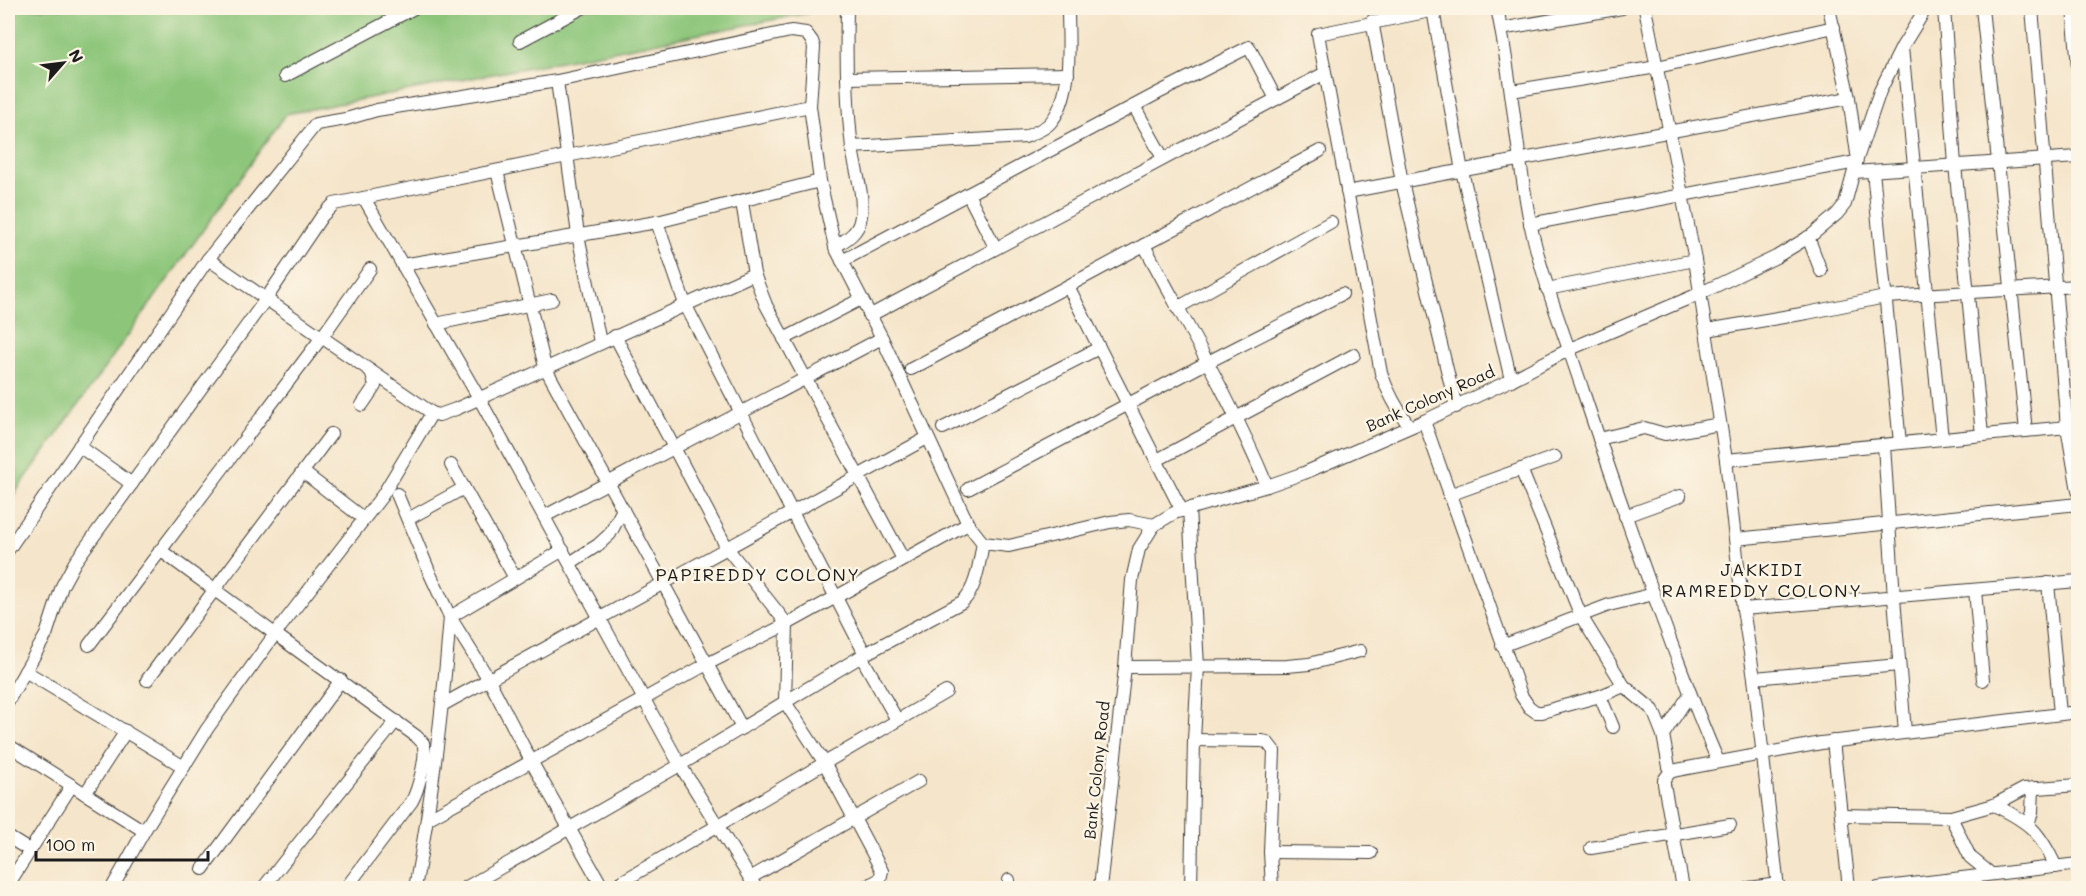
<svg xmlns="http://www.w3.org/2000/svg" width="2086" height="896" font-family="Mali,sans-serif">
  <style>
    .green { fill: #8dc67a; stroke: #54714b; stroke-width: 1.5 }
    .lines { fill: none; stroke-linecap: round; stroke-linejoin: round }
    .minor-casing { stroke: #3d3a36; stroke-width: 14 }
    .minor { stroke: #fff; stroke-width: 12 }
    .labels { text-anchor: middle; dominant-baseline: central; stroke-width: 5; stroke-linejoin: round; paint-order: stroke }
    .street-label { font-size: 16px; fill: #1c1c1c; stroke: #fcf5e5 }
    .neighbourhood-label { font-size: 18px; letter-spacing: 1.5px; fill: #1c1c1c; stroke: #fcf5e5 }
  </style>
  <rect width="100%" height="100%" fill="#fcf5e5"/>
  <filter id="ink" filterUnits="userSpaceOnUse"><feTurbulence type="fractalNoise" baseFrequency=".0167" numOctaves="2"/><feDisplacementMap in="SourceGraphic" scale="12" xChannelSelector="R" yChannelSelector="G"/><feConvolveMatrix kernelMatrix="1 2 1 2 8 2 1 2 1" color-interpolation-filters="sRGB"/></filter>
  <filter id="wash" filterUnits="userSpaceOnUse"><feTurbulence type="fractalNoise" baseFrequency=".008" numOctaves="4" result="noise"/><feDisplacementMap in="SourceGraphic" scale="24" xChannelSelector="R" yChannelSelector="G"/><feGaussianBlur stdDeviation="1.35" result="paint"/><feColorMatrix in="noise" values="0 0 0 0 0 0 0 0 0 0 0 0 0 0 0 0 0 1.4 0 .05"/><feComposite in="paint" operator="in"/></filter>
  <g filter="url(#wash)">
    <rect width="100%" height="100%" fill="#f5e5ca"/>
    <!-- green -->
    <polygon class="green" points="8,8 809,8 809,13 286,114 8,503"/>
  </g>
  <g filter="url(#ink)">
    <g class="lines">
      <defs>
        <g id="minor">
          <path d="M 1497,8 C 1512,79 1516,151 1530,222 C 1542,280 1565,335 1583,391 C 1608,467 1635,542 1662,618 C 1680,666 1697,714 1718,761"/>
          <polyline points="1645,8 1695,260 1726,460 1743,609 1754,678 1778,888"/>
          <polyline points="1829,8 1849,98 1857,154"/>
          <polyline points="1944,8 1955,165 1982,435"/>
          <polyline points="1982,8 2026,431"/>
          <polyline points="2032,8 2067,427 2078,491"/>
          <polyline points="2073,8 2078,67"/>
          <polyline points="1433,10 1462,171 1511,380"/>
          <polyline points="1372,21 1402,182 1456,407"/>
          <polyline points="1501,29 1622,8"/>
          <polyline points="520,41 582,8"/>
          <polyline points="1902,48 1942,439"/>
          <polyline points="285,76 414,8"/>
          <polyline points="847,78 1068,74"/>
          <polyline points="557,81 578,235 600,342"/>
          <polyline points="1512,91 1657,67 1834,27"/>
          <polyline points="1134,106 1163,158"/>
          <path d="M 852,147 L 1025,137 C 1033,133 1044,130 1050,123 C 1074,96 1068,42 1068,8"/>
          <polyline points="497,171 545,367 742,728"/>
          <polyline points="1873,171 1900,443"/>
          <polyline points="1854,172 2078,157"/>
          <polyline points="1347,192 1849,98"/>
          <polyline points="968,194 995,247"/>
          <polyline points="364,198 479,398 680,765 756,888"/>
          <polyline points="742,202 754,274 766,305 903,559"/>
          <polyline points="657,222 685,304 865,654"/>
          <polyline points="1530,224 1856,162"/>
          <polyline points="1808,237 1821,271"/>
          <polyline points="1144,245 1320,151"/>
          <path d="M 835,247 C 845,240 857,234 860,221 C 866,197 855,171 852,147 C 846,101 846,54 847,8"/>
          <polyline points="208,259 432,413 439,415 456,409 754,274"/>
          <polyline points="842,261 1160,92 1249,47 1276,99"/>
          <polyline points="402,265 657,222 820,181"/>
          <polyline points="1547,289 1695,260"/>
          <polyline points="1177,308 1331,222"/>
          <polyline points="869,316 1325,73"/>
          <polyline points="436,324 552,300"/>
          <polyline points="1707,330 1807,313 1885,297 2078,286"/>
          <polyline points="615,336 727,548 787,624 785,702 824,762 882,871 880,879 864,888"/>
          <polyline points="784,339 861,299"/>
          <polyline points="911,369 1068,286"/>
          <polyline points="362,405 375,386 371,371"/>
          <polyline points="1424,421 1521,695 1529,707 1536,712 1542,712 1600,696 1624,686"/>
          <path d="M 1409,426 C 1397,409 1388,393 1381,373 L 1318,34 L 1445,8"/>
          <polyline points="943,428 1099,348"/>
          <polyline points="1599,439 1644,428 1665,434 1720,424"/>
          <polyline points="1884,445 1894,598 1905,732"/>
          <polyline points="79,446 132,484"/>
          <polyline points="1157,460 1354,355"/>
          <polyline points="1726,460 2078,426"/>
          <polyline points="451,465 515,578"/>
          <polyline points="1521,469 1581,616 1624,686 1653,710 1663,735 1670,772"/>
          <polyline points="303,472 364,519"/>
          <polyline points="968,489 1206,363 1342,294"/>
          <polyline points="397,494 431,576 450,617 488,678 531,761 603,888"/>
          <polyline points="1449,495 1555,457"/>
          <polyline points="1189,508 1198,666 1194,740 1191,888"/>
          <path d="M 1182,511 L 1068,286 L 1144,245 C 1186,324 1233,403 1267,486"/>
          <polyline points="545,516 882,338"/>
          <polyline points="1625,516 1680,496"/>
          <polyline points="408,519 464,488"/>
          <polyline points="1736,539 2078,504"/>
          <polyline points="8,550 208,259 316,124 346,119 377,110 557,81 791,31 806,33 812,41 814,47 810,106 820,181 835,247 882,338 968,524 983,543 1009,546 1110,522 1129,520 1154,525"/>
          <polyline points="570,563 598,545 610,534 623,509"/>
          <polyline points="2048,583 2060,714"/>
          <polyline points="1975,590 1983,680"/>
          <polyline points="1743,609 2078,581"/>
          <polyline points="450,617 563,550"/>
          <polyline points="89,645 322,337 370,269"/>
          <polyline points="1502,646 1609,605 1654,594"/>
          <polyline points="861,656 897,720"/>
          <polyline points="1125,667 1287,666 1309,664 1360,651"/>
          <polyline points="25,671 184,767"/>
          <polyline points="1754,678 1899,665"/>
          <polyline points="147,680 331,434"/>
          <polyline points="1600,696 1613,727"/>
          <path d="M 8,701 L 46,635 L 62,586 L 75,562 L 266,299 L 322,216 L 334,204 C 493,172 651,138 810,106"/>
          <polyline points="444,704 927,438"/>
          <polyline points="1663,735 1690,694"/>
          <polyline points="1194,740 1262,741 1267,742 1274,751 1270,852 1272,888"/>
          <polyline points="1833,741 1849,888"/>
          <polyline points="8,745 144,831"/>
          <polyline points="85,794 126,731"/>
          <path d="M 1994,805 C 2029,822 2039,830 2056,867"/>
          <polyline points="1842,815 1951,817 1994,805 2024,789 2078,785"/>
          <polyline points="1951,817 1970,857 1991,874"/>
          <polyline points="429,818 707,664 787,624 968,524"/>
          <polyline points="2028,824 2032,812 2033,788"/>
          <polyline points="8,837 29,850"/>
          <polyline points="1591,848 1730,825"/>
          <polyline points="1270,852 1371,853"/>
          <polyline points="203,869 341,680"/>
          <polyline points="750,878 919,781"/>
          <polyline points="1009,880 1009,888"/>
          <polyline points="8,885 72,785"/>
          <polyline points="112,888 144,831 207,729 275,634 160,550"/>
          <polyline points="263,888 396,721"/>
          <path d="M 346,888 L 412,801 C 418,790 428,755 423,743 C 422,742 417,737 416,736 L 275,634 L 382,496 L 432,413"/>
          <path d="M 415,888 C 432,798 443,708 450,617"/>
          <path d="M 465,888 L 680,765 L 865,654 L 962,602 C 977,589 979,562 983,543"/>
          <polyline points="611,888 946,692"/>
          <polyline points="1100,888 1125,667 1132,580 1139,549 1154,525 1174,513 1267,486 1304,473 1424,421 1511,380 1570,349 1701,293 1776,257 1812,235 1837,214 1845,204 1858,156 1880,91 1902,47 1926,8"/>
          <polyline points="1683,888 1664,784 1664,780 1670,772 1677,770 1821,743 2078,712"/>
          <polyline points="1749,888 1778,884"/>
          <polyline points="1878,888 2078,864"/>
        </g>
      </defs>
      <!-- minor casing -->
      <use href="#minor" class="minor-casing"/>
      <!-- minor -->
      <use href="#minor" class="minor"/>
    </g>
  </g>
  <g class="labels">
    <!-- street labels -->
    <g class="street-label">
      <text transform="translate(1430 398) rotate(-24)">Bank Colony Road</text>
      <text transform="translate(1096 770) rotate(-84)">Bank Colony Road</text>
    </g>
    <!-- neighbourhood labels -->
    <g class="neighbourhood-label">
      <text x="1762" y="569">JAKKIDI<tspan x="1762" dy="21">RAMREDDY COLONY</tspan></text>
      <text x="758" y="574">PAPIREDDY COLONY</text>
    </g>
  </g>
  <!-- margin -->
  <rect width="2086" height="896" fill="none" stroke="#fcf5e5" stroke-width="30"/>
  <!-- north arrow -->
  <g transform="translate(63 63) rotate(62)" stroke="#fcf5e5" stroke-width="4.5" paint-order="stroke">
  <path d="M0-4.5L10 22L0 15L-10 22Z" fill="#1c1c1c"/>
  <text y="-9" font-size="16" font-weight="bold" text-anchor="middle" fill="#1c1c1c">N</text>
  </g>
  <!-- scale -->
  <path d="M36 851v9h172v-9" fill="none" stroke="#1c1c1c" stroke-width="3"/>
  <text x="45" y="851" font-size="18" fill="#1c1c1c" stroke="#fcf5e5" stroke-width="4.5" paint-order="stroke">100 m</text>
</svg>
